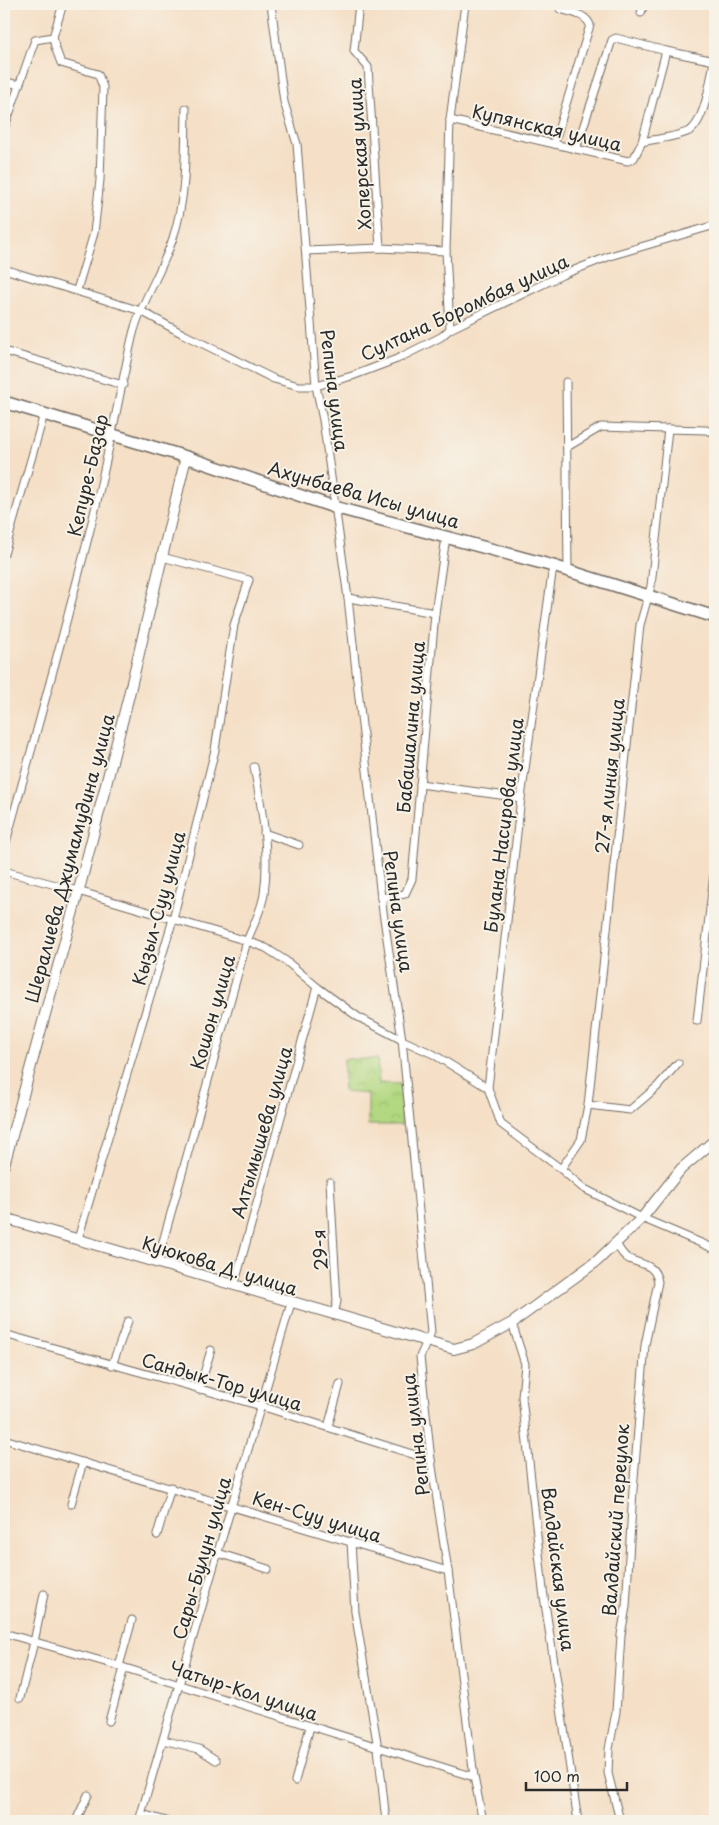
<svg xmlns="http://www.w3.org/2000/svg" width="719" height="1825" font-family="'Playpen Sans',sans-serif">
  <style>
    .park { fill: url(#park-crowns); stroke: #6e8256 }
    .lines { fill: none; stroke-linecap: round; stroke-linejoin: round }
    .street-casing { stroke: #726a61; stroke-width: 9 }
    .secondary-casing { stroke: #726a61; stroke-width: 12 }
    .primary-casing { stroke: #726a61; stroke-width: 14 }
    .street { stroke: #fff; stroke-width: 7 }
    .secondary { stroke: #fff; stroke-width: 10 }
    .primary { stroke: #fff; stroke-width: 11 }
    .labels { text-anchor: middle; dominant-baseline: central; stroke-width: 4; stroke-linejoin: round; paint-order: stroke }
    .street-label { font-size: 18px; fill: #2b2b2b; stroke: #f7f3e8 }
  </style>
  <defs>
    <pattern id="park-crowns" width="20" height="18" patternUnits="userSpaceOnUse" patternTransform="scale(1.25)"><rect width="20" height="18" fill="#b2d881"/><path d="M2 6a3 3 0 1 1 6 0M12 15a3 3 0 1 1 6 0" fill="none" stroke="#99ba70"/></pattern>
  </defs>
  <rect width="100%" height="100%" fill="#f7f3e8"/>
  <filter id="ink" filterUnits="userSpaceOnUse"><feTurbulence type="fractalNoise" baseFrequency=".02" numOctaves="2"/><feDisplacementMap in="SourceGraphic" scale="10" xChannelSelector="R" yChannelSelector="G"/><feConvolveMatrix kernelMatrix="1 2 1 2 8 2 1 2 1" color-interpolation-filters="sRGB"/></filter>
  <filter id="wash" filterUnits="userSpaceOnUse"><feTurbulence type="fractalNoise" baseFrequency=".0096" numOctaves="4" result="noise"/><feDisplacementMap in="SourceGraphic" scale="20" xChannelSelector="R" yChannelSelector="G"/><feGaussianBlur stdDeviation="1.12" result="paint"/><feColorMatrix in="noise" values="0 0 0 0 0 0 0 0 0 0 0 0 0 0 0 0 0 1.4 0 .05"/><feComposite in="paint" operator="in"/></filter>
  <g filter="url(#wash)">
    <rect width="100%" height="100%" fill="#f5dfc6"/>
    <!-- park -->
    <polygon class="park" points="344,1059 377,1059 379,1083 400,1084 402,1125 368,1125 368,1094 344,1092"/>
  </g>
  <g filter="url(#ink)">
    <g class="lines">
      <defs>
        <g id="street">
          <polyline points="271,4 284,102 297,144 316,386 323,420 348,598 381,898 402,1040 431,1332 420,1357 431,1460 448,1571 474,1777 483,1821"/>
          <polyline points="359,4 354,51 368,67 380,248"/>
          <polyline points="641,13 644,4"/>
          <polyline points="53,37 55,47 61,63 98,74 103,87 100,180 94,233 77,290"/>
          <polyline points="4,81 18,85"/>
          <path d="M 450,120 L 628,161 L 634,158 L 642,142 C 654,139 680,137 691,130 C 705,119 711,78 714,61"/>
          <polyline points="4,129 35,40 53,37 63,4"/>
          <polyline points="642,142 666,51 715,61"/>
          <path d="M 554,144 L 590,25 C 586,14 570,12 560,9"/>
          <polyline points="576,149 612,40 616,38 666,51"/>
          <polyline points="306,251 380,248 446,251"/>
          <polyline points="4,269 141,311 185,335 274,379 299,386 316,386 352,376 397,359 441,337 450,329 562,275 610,256 715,225"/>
          <polyline points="450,329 446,251 450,120 465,4"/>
          <polyline points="4,351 123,385"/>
          <polyline points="566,382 568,571"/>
          <polyline points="567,447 601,427 668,429"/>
          <polyline points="4,554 44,414"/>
          <polyline points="348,598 435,613"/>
          <polyline points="420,784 521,798"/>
          <polyline points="264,833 299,845"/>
          <path d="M 4,849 C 34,741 64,634 91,526 C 107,463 118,400 132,338 C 140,303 162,272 173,238 C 187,196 185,152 186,109"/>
          <polyline points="4,871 78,891 247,941 266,948 286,961 317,987 358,1017 402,1040 433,1054 488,1088 501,1124 561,1169 583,1188 642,1218 715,1249"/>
          <polyline points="381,898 405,894 412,879 435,613 446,537"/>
          <polyline points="697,1021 715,865"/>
          <polyline points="488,1088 521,798 553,566"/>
          <polyline points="588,1105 630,1110 657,1087 678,1063"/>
          <polyline points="561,1169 581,1140 588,1105 640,625 651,586 668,429 706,430 715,433"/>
          <polyline points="330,1182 337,1301 334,1315"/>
          <polyline points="78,1239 173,919 215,750 234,625 249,580 162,557"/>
          <path d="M 616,1243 C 619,1249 623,1256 629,1259 C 643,1265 655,1264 658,1282 L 645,1345 L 633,1490 L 626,1607 L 621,1635 L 616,1712 L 609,1749 L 608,1773 L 620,1821"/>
          <path d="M 157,1263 L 247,941 C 253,926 262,909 264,894 C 270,851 262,809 254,767"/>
          <polyline points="234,1286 317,987"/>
          <polyline points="512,1323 525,1364 522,1397 543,1590 578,1821"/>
          <polyline points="4,1334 261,1406 431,1460"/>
          <polyline points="112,1365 128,1321"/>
          <polyline points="199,1390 211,1350"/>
          <polyline points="328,1427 340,1384"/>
          <polyline points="4,1439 448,1571"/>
          <polyline points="71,1504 83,1462"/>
          <polyline points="157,1535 171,1487"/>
          <polyline points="351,1541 355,1612 378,1748 386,1821"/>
          <polyline points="218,1553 268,1569"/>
          <polyline points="4,1633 119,1666 474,1777"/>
          <polyline points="119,1666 132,1620"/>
          <polyline points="20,1698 34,1642 44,1594"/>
          <polyline points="109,1721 124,1668"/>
          <polyline points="163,1740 199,1749 216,1760"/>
          <polyline points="295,1781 310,1727"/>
          <polyline points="142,1814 166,1821"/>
          <polyline points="76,1821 88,1795"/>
          <polyline points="139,1821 291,1303"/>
        </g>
        <g id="secondary">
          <polyline points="4,1165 81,882 128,699 186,457"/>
          <polyline points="4,1218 454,1349 473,1344 512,1323 597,1261 642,1218 681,1169 715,1140"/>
        </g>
        <polyline id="primary" points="4,402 186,457 334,507 553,566 715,617"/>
      </defs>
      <!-- street casing -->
      <use href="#street" class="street-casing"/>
      <!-- secondary casing -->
      <use href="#secondary" class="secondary-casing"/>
      <!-- primary casing -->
      <use href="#primary" class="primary-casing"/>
      <!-- street -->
      <use href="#street" class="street"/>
      <!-- secondary -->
      <use href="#secondary" class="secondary"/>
      <!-- primary -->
      <use href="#primary" class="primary"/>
    </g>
  </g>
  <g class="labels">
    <!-- street labels -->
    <g class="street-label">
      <text transform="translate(547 127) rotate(13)">Купянская улица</text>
      <text transform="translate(359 154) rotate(-94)">Хоперская улица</text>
      <text transform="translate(464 307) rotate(-25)">Султана Боромбая улица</text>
      <text transform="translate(335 390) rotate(83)">Репина улица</text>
      <text transform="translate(87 475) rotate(-77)">Кепуре-Базар</text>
      <text transform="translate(364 494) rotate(16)">Ахунбаева Исы улица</text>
      <text transform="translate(410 727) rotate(-85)">Бабашалина улица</text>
      <text transform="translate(609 776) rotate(-84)">27-я линия улица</text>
      <text transform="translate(503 825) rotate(-83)">Булана Насирова улица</text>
      <text transform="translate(69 858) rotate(-75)">Шералиева Джумамудина улица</text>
      <text transform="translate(158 908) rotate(-75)">Кызыл-Суу улица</text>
      <text transform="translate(399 911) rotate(82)">Репина улица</text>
      <text transform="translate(212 1012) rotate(-74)">Кошон улица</text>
      <text transform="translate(261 1132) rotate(-74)">Алтымышева улица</text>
      <text transform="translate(319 1250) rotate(-94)">29-я</text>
      <text transform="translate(220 1265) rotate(17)">Куюкова Д. улица</text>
      <text transform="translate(222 1381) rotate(16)">Сандык-Тор улица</text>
      <text transform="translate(415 1435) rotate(-97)">Репина улица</text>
      <text transform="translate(317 1516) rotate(17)">Кен-Суу улица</text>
      <text transform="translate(615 1520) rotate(-86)">Валдайский переулок</text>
      <text transform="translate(201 1558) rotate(-74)">Сары-Булун улица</text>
      <text transform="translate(559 1569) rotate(83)">Валдайская улица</text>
      <text transform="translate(244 1690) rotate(18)">Чатыр-Кол улица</text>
    </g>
  </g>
  <!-- margin -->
  <rect width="719" height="1825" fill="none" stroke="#f7f3e8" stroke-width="20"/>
  <!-- scale -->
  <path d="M526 1782v8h101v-8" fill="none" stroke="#2b2b2b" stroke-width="2.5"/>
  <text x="534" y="1782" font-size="15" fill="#2b2b2b" stroke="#f7f3e8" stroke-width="4" paint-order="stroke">100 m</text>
</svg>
